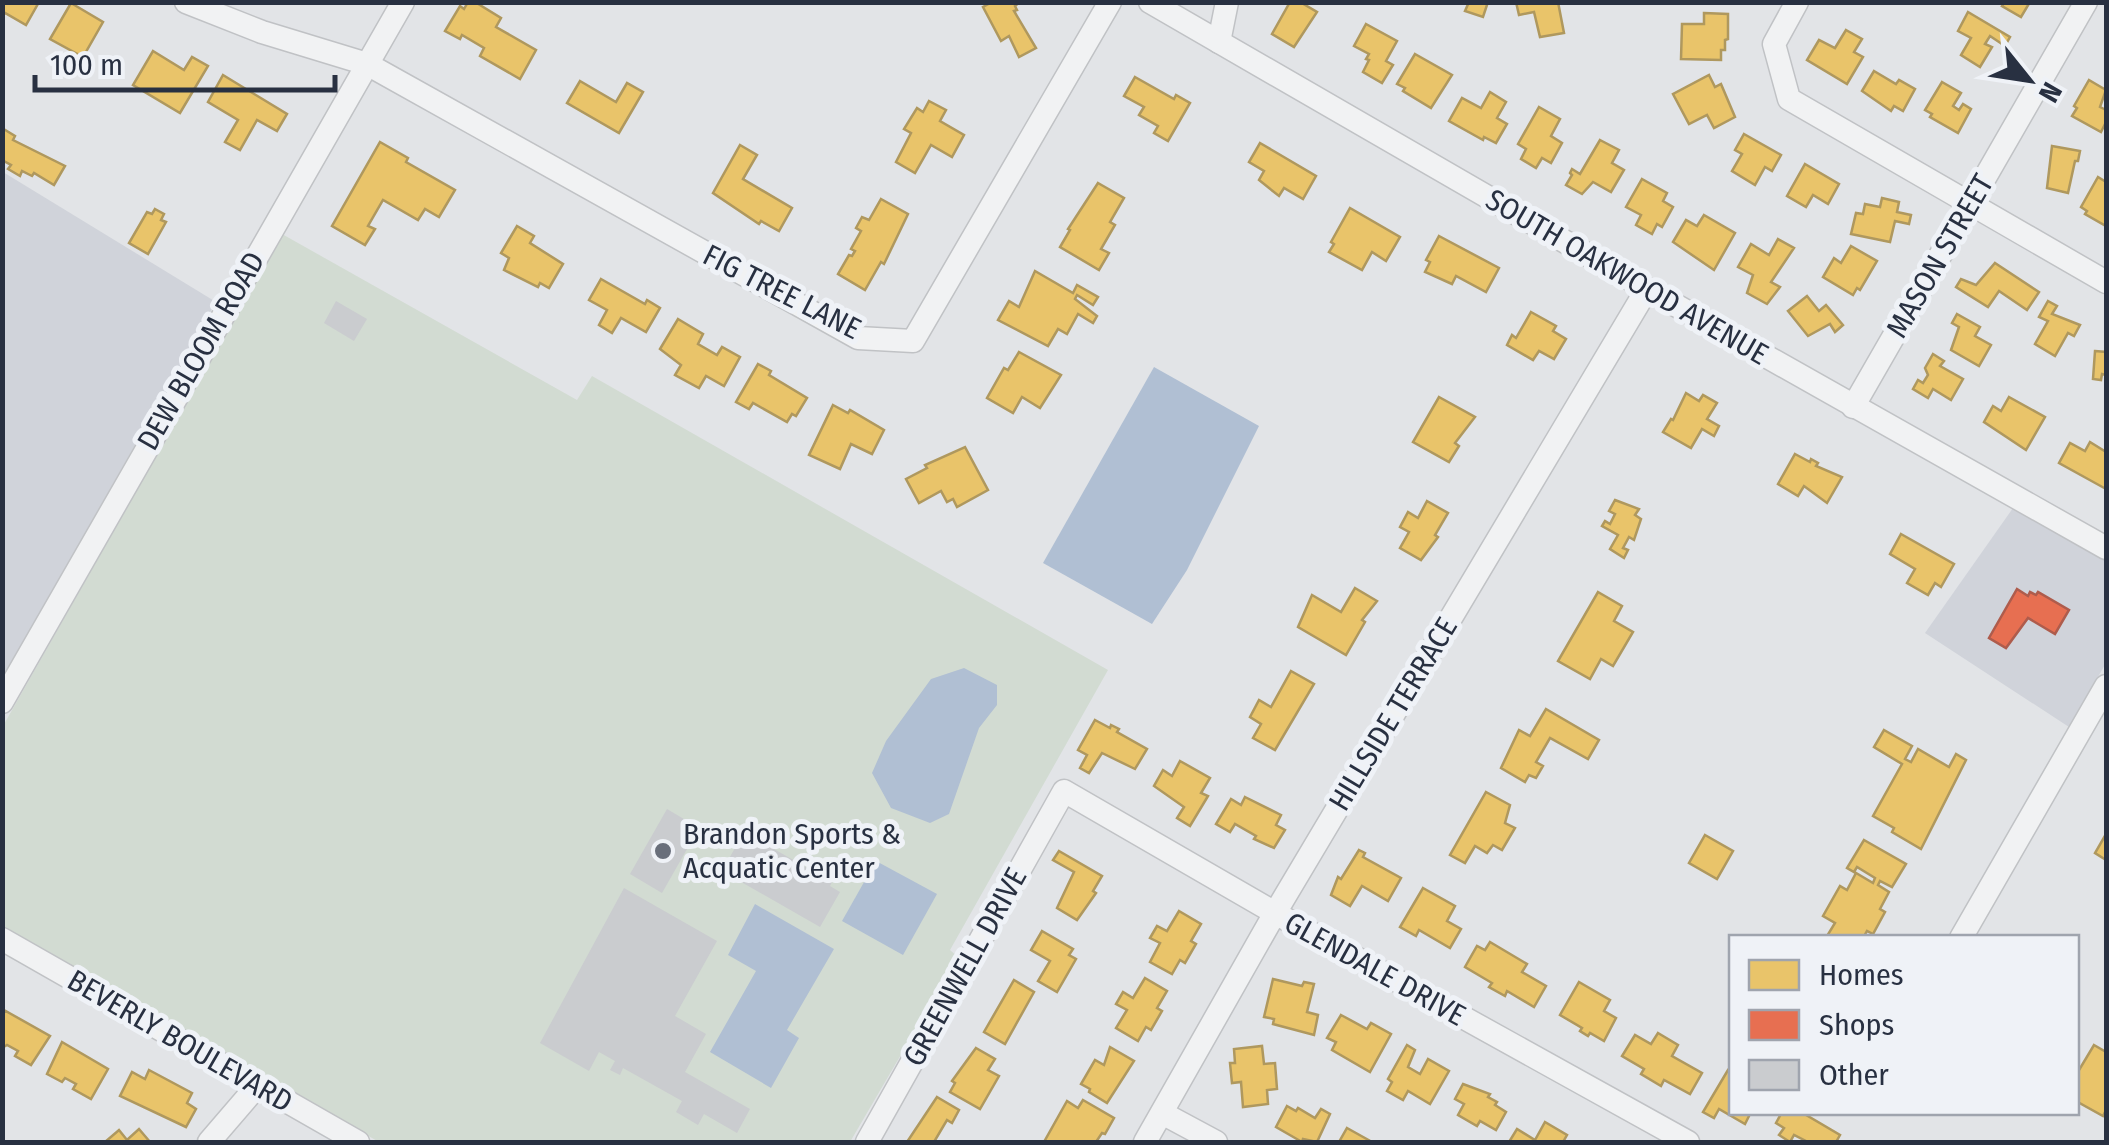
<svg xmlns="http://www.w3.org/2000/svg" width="2109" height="1145" font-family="'Fira Sans Condensed',sans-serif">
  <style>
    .built { fill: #d0d3da }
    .green { fill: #d2dbd2 }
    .water { fill: #b0bfd3 }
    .homes { fill: #e9c46a; stroke: #af985e; stroke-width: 2.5 }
    .shops { fill: #e76f51; stroke: #ae5c4c; stroke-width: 2.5 }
    .building { fill: #cacccf }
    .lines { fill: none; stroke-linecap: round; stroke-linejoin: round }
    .minor-casing { stroke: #c0c2c5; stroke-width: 25 }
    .minor { stroke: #f1f2f3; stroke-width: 22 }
    .poi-dot { fill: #696f7b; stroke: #eff2f7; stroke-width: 4 }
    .labels { text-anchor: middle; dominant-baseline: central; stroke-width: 10; stroke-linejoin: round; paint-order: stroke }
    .street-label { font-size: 30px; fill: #283041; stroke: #eff2f7 }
    .poi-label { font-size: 30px; fill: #283041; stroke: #eff2f7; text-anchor: start }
  </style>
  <rect width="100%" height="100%" fill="#e2e4e7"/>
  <!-- built -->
  <g class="built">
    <polygon points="3,172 216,302 3,678"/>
    <polygon points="2013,508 2106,560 2106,663 2069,727 1925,633"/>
  </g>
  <!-- green -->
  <polygon class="green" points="282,234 577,400 592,376 1108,670 950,950 958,957 850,1142 379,1142 3,927 3,726"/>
  <!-- water -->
  <g class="water">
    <polygon points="1154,367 1259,426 1187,570 1152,624 1043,563"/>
    <polygon points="964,668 997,685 997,705 979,728 949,814 930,823 891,808 872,773 886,741 931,679"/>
    <polygon points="876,861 937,894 903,955 842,921"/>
    <polygon points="755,904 834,949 787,1030 799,1038 771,1088 710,1052 756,971 728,955"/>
  </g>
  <!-- homes -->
  <g class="homes">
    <polygon points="2,2 39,2 26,25 5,13 2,17"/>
    <polygon points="468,2 475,2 501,18 496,27 536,50 520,79 480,56 484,48 462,35 460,39 445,31 460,6 464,9"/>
    <polygon points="992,2 1020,2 1015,6 1017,10 1014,11 1036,48 1019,57 1009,36 1001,41 983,7"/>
    <polygon points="1290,2 1300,2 1317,12 1294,47 1272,34"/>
    <polygon points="1469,2 1488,2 1483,17 1465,11"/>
    <polygon points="1516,2 1558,2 1564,33 1540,37 1534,12 1519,15"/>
    <polygon points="2005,2 2030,2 2021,17 2002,6"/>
    <polygon points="71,3 103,22 83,57 50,39"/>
    <polygon points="1968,12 2010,37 2005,46 1990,36 1985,44 1992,47 1980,67 1961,55 1971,38 1958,31"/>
    <polygon points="1704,13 1728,14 1728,39 1725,40 1725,50 1721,50 1721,60 1681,59 1682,24 1704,24"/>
    <polygon points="1366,24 1397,41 1386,61 1393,65 1382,83 1363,72 1369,60 1366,59 1369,54 1354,46"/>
    <polygon points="1846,30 1862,39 1854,52 1863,57 1847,84 1807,60 1819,40 1835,48"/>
    <polygon points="153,51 184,70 192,57 208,66 180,113 133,85"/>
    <polygon points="1415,54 1452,75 1431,108 1403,91 1405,88 1397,84"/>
    <polygon points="1874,71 1896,84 1899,80 1915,89 1903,111 1894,106 1891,111 1862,91"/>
    <polygon points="223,75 287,114 277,131 257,120 240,150 225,142 238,120 208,102"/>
    <polygon points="1709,75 1715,87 1721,84 1735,117 1714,128 1707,115 1689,124 1673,94"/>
    <polygon points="1135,77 1174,99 1176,95 1190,103 1168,141 1154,133 1158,126 1139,115 1144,107 1124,96"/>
    <polygon points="2089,80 2106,90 2100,107 2106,110 2106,122 2101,132 2072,116 2077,108 2074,106"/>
    <polygon points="580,81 616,102 627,83 643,92 619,133 567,103"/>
    <polygon points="1942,82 1961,93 1953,106 1959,110 1963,104 1971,109 1958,133 1930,117 1932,114 1925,110"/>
    <polygon points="1490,92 1506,102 1497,118 1507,124 1496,143 1484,137 1483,140 1449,121 1462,98 1481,108"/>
    <polygon points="929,101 946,110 940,121 964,135 952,157 931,145 915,173 896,162 911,133 904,129 917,108 923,112"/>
    <polygon points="1539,107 1560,119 1551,136 1562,143 1551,163 1542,158 1536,168 1521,159 1526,149 1518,144"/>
    <polygon points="2,128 15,136 13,140 65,166 54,185 34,173 32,176 22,171 20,176 8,169 11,165 2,160"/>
    <polygon points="1744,134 1781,155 1772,171 1765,167 1755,185 1732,171 1742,154 1735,150"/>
    <polygon points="1600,140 1619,150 1612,163 1624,170 1611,192 1593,182 1582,194 1566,185 1572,175 1570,173 1572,169 1580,174"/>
    <polygon points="380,142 408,158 406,162 455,190 439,217 425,209 418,220 383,200 368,226 375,229 365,245 332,226"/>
    <polygon points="1260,143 1316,176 1303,199 1284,188 1279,196 1259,180 1264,171 1249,162"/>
    <polygon points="740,145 757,155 743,179 792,208 779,231 761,221 759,224 713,193"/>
    <polygon points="2052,146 2080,151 2078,161 2075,161 2068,193 2047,188"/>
    <polygon points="1805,164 1839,184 1828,204 1813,195 1806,207 1787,196"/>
    <polygon points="2098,177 2106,182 2106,226 2085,214 2087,211 2081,207"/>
    <polygon points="1642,179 1667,193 1663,201 1673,207 1662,227 1657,224 1652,234 1636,225 1641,215 1626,207"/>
    <polygon points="1098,183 1124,198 1110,222 1115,225 1101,249 1109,253 1099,270 1060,247 1070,230 1068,229"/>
    <polygon points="1882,198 1899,202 1897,212 1911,215 1909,224 1895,221 1890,242 1851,234 1856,213 1863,214 1865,204 1880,207"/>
    <polygon points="881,199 908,214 884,264 881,262 865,290 838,274 849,255 852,256 855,251 851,249 861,231 856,228 862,217 869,220"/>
    <polygon points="1350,208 1400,237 1386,261 1372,252 1362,270 1329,252 1334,244 1331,242"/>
    <polygon points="155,209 164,214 161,220 166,222 148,254 129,243 147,212 152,214"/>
    <polygon points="1704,215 1735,233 1714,270 1673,242 1686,220 1697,226"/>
    <polygon points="517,226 534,236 530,243 563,264 549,288 540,283 538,287 504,270 509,258 501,253"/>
    <polygon points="1439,236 1499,268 1486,292 1456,276 1452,284 1425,272 1430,262 1426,260"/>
    <polygon points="1778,239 1794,248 1771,282 1780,287 1767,304 1747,293 1753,275 1738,267 1751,244 1769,255"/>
    <polygon points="1851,246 1877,261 1860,290 1857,288 1853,295 1823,277 1834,258 1841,263"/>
    <polygon points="1995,263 2039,292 2027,310 1999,291 1988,307 1956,287 1961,279 1976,285"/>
    <polygon points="1035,271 1073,293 1077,285 1098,297 1093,305 1077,295 1075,299 1097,316 1093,323 1078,314 1067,334 1058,329 1048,346 998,320 1009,301 1019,307"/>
    <polygon points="601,279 645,304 647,300 660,308 646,332 621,318 612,333 599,325 607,310 589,300"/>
    <polygon points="1807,296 1819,311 1826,305 1843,325 1835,332 1830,324 1808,336 1788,311"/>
    <polygon points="2048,301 2057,306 2052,314 2080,325 2074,336 2068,333 2055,356 2035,344 2048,321 2039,317"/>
    <polygon points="1531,312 1556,326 1553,331 1566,339 1554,359 1539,351 1533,360 1507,345 1512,335 1516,338"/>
    <polygon points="1957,314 1980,327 1975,336 1991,345 1979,366 1951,350 1959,327 1952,323"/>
    <polygon points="678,319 703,334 698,344 717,355 722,347 740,357 724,386 706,376 699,388 675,375 681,365 660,349"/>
    <polygon points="2095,351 2106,352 2106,375 2102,374 2101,380 2093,379"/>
    <polygon points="1019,352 1061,375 1040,408 1022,397 1013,413 987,398 1004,368 1008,370"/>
    <polygon points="1933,354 1944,361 1940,366 1963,379 1951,400 1933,389 1928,398 1913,389 1918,380 1923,383 1928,375 1925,368"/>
    <polygon points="758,364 771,371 769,375 807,398 796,416 792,414 787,422 753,403 749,409 736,402"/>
    <polygon points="1686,393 1699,401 1703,395 1717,403 1707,419 1719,426 1714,436 1702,429 1691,448 1663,432 1671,419 1673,420"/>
    <polygon points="1439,397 1475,417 1455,443 1459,446 1449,462 1413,442"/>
    <polygon points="2009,397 2045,417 2026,450 1984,422 1993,406 2001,411"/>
    <polygon points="833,405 848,413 850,410 884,430 872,454 851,444 840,469 809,455"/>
    <polygon points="2090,442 2106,452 2106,489 2059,463 2070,443 2085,451"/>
    <polygon points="965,447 988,490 957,507 953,499 947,502 941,491 919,503 906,479 927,468 925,465"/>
    <polygon points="1795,454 1810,462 1811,459 1818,463 1816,466 1842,477 1827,503 1804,486 1798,496 1778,484"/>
    <polygon points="1615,500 1639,509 1635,515 1641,519 1634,540 1629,537 1623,548 1628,550 1624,558 1610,549 1618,535 1602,526 1605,521 1610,524 1615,514 1609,511"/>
    <polygon points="1427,501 1448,513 1435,535 1438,537 1421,560 1400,548 1409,532 1400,527 1408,512 1418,518"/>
    <polygon points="1901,534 1954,564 1941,587 1935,583 1928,595 1907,583 1915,569 1890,554"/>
    <polygon points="1355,588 1377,601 1362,620 1365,622 1346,655 1298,627 1312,595 1341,612"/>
    <polygon points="1598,592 1622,606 1614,621 1633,632 1613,666 1601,659 1590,679 1558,661"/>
    <polygon points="1291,671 1314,684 1275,750 1253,738 1261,724 1250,717 1259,700 1271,707"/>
    <polygon points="1546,709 1599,740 1588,759 1550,738 1536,762 1543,766 1536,778 1529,775 1525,782 1501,768 1519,730 1530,736"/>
    <polygon points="1095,720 1110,728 1111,725 1119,729 1117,732 1147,749 1135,769 1102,753 1089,773 1080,768 1087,755 1078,750"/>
    <polygon points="1884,730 1912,746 1905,759 1911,762 1918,749 1949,767 1956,754 1966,760 1921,849 1892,832 1894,828 1873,816 1902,764 1874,747"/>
    <polygon points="1180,761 1210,778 1201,793 1208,796 1190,826 1177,818 1184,807 1154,786 1163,770 1172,776"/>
    <polygon points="1486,792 1510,805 1505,823 1515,828 1502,850 1493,845 1487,853 1475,846 1465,863 1450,855"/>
    <polygon points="1245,797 1281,815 1276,825 1285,830 1274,848 1254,839 1256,836 1235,824 1230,832 1216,824 1231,799 1241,805"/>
    <polygon points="2106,834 2106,860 2095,853"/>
    <polygon points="1705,835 1733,851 1717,879 1689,863"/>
    <polygon points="1864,840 1906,864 1892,887 1880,881 1878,885 1889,892 1880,909 1885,912 1873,934 1867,931 1863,938 1829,938 1827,936 1835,923 1823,916 1840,886 1847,890 1856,873 1873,883 1875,878 1857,867 1854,872 1847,868"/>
    <polygon points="1359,850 1365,853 1363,857 1401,878 1388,901 1362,886 1350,906 1331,895 1338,877 1341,879"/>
    <polygon points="1059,851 1102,876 1093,891 1096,893 1077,920 1057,908 1074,872 1053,860"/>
    <polygon points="1423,888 1455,906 1447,921 1461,929 1450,948 1419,930 1416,936 1400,927"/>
    <polygon points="1179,911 1201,924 1191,941 1196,944 1185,963 1180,960 1172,974 1150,962 1160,943 1150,938 1157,926 1167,931"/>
    <polygon points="1042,931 1073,949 1069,955 1076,959 1057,992 1038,981 1050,961 1031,950"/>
    <polygon points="1490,942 1527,964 1522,972 1546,986 1534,1007 1507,991 1505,996 1489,987 1492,983 1465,967 1477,946 1485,950"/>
    <polygon points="1145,978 1167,991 1157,1008 1162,1011 1151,1030 1146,1027 1138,1041 1116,1028 1127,1010 1116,1004 1123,992 1133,998"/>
    <polygon points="1273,979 1302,986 1304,982 1314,984 1307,1012 1318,1015 1314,1035 1273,1024 1274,1019 1264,1017"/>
    <polygon points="1014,980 1034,992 1005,1044 984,1032"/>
    <polygon points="1579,982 1610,1000 1604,1011 1616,1018 1604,1041 1590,1033 1588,1036 1580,1031 1582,1028 1560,1015"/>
    <polygon points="4,1010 50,1036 31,1065 15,1056 18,1051 7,1045 2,1048"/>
    <polygon points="1341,1015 1367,1029 1371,1023 1391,1034 1370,1072 1332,1050 1336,1042 1327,1038"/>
    <polygon points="1658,1033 1678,1045 1672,1056 1702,1073 1690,1094 1664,1080 1661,1086 1641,1074 1644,1069 1622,1056 1635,1035 1651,1044"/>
    <polygon points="62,1042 108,1069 91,1099 73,1089 76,1084 65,1078 62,1082 47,1074"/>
    <polygon points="1407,1045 1415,1050 1408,1067 1420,1074 1428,1059 1449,1071 1430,1104 1408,1091 1403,1100 1387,1091 1392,1082 1388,1079"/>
    <polygon points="2094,1045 2106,1052 2106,1110 2103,1116 2076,1101 2076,1075"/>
    <polygon points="1262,1046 1264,1064 1275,1063 1277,1089 1267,1090 1268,1104 1243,1107 1241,1082 1232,1083 1230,1063 1235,1063 1234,1049"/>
    <polygon points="1110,1047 1134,1061 1107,1103 1089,1092 1090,1089 1081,1084 1095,1060 1104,1065"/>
    <polygon points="976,1048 995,1059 988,1070 999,1076 980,1109 950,1092 955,1083 952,1081"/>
    <polygon points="149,1070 192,1093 187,1103 196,1109 186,1127 120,1096 132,1072 145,1079"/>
    <polygon points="1728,1070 1732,1072 1732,1112 1751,1112 1745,1124 1719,1109 1714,1118 1703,1112"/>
    <polygon points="1463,1084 1490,1094 1488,1097 1497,1102 1495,1105 1506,1112 1496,1130 1480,1121 1477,1126 1458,1115 1464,1104 1455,1099"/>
    <polygon points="937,1097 959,1110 952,1123 947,1120 934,1142 907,1142"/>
    <polygon points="1083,1100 1114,1118 1105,1134 1102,1133 1096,1142 1044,1142 1067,1101 1078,1108"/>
    <polygon points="1287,1106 1296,1111 1298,1108 1315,1118 1321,1109 1330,1114 1317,1142 1303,1139 1302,1142 1276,1127"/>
    <polygon points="1782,1112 1801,1112 1840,1135 1836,1142 1808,1142 1794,1135 1790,1142 1779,1135 1784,1128 1776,1123"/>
    <polygon points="1545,1122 1567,1135 1563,1142 1509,1142 1517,1129 1535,1140"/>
    <polygon points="1347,1128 1372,1142 1339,1142"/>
    <polygon points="139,1129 150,1142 105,1142 119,1130 127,1140"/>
  </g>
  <!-- shops -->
  <polygon class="shops" points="2017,589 2028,596 2030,592 2036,595 2038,592 2069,610 2055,634 2028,618 2006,648 1989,638"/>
  <!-- building -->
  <g class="building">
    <polygon points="336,301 367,319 354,341 324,323"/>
    <polygon points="667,809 699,828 662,893 630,874"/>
    <polygon points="744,832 832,882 830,886 840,892 820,927 722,871"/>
    <polygon points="624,888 717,941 675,1016 706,1034 685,1072 750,1109 737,1133 704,1114 698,1125 676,1112 682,1101 623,1068 620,1075 610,1070 615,1061 599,1052 589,1071 540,1043"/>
  </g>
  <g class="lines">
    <defs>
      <g id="minor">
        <polyline points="186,2 262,32 367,64 858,338 913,341 1110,2"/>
        <polyline points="1150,2 1647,289 2106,548"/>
        <polyline points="1797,2 1774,44 1789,99 2106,282"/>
        <polyline points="1219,42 1227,2"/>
        <polyline points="1853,407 2086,2"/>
        <polyline points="2,702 403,2"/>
        <polyline points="1961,938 2106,686"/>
        <polyline points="2,939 358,1142"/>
        <polyline points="1162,1113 1216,1142"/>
        <polyline points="209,1142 258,1085"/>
        <polyline points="867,1142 1064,791 1275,913 1688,1142"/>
        <polyline points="1145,1142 1275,913 1647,289"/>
      </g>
    </defs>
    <!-- minor casing -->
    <use href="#minor" class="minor-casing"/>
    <!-- minor -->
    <use href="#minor" class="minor"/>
  </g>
  <!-- markers -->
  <circle class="poi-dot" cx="663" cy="851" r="10"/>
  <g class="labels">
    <!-- street labels -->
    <g class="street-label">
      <text transform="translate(1940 256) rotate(-60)">MASON STREET</text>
      <text transform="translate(1627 277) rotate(30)">SOUTH OAKWOOD AVENUE</text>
      <text transform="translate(782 292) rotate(27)">FIG TREE LANE</text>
      <text transform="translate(201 351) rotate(-60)">DEW BLOOM ROAD</text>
      <text transform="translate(1393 714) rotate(-59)">HILLSIDE TERRACE</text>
      <text transform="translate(965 967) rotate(-61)">GREENWELL DRIVE</text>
      <text transform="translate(1375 969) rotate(29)">GLENDALE DRIVE</text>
      <text transform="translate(180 1041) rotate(30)">BEVERLY BOULEVARD</text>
    </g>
    <!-- poi labels -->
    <g class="poi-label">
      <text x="683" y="834">Brandon Sports &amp;<tspan x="683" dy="34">Acquatic Center</tspan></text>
    </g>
  </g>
  <!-- border -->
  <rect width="2109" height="1145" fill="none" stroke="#283041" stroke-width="10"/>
  <!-- legend -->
  <rect x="1729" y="935" width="350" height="180" fill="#eff2f7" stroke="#9fa4ae" stroke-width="2.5"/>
  <rect x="1749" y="960" width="50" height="30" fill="#e9c46a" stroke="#9fa4ae" stroke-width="2.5"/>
  <text x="1819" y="985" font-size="30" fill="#283041">Homes</text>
  <rect x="1749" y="1010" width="50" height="30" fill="#e76f51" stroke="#9fa4ae" stroke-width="2.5"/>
  <text x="1819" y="1035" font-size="30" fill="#283041">Shops</text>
  <rect x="1749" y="1060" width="50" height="30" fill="#cacccf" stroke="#9fa4ae" stroke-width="2.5"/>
  <text x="1819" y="1085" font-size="30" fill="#283041">Other</text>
  <!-- north arrow -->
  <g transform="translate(2029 80) rotate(120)" stroke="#eff2f7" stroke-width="8" paint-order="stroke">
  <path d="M0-8L18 38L0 25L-18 38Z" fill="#283041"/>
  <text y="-15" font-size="28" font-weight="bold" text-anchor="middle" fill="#283041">N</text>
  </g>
  <!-- scale -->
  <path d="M35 75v15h300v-15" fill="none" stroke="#283041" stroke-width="5"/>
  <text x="50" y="75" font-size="30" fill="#283041" stroke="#eff2f7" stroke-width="8" paint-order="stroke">100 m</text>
</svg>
